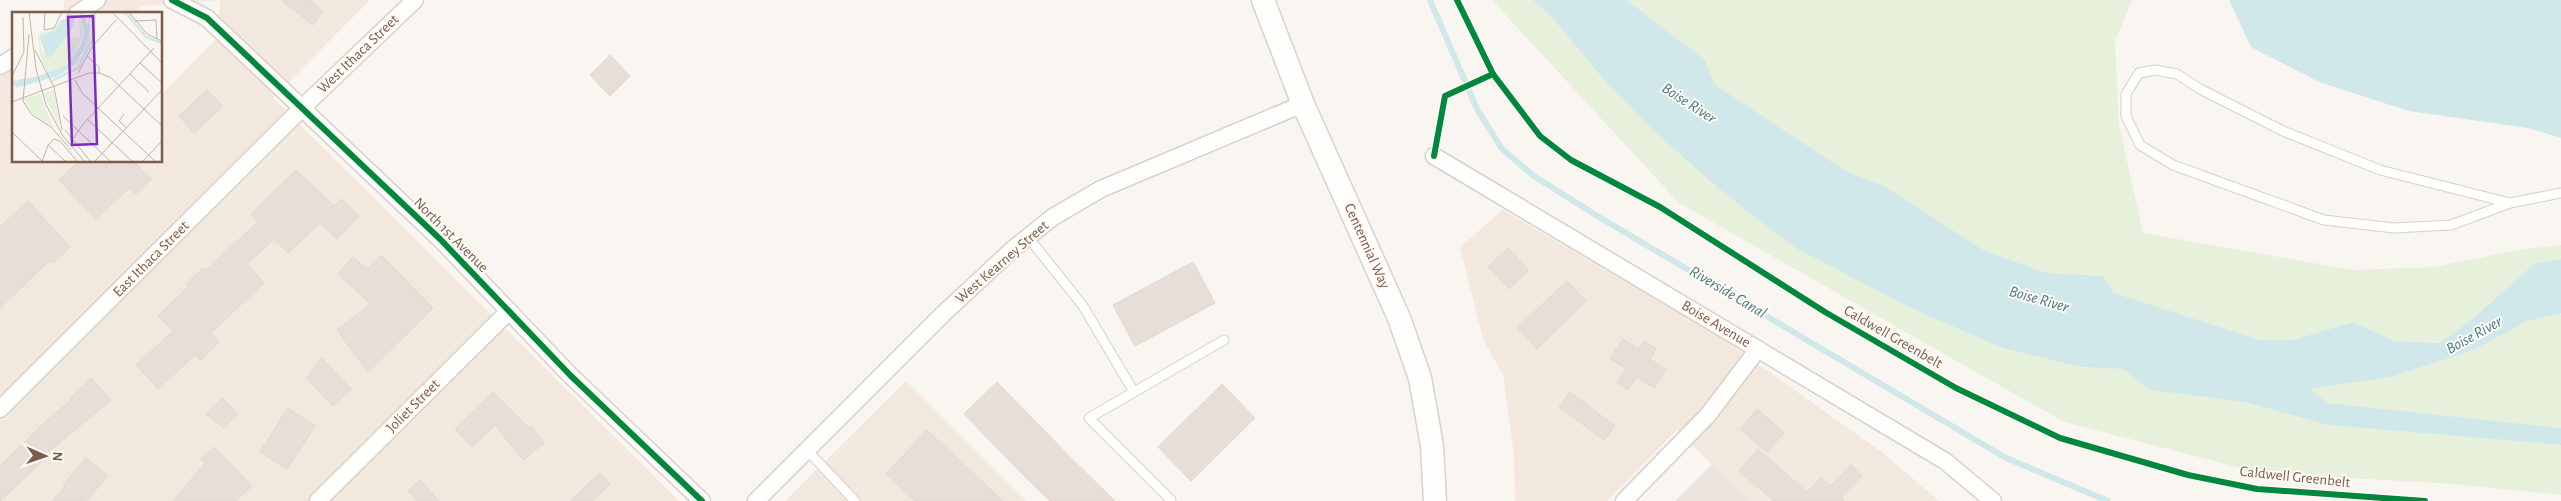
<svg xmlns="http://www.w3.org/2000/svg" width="2561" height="501" font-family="'Alegreya Sans',sans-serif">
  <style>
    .residential { fill: #f2e8de }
    .commercial { fill: #f6e8e1 }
    .industrial { fill: #ede5e0 }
    .green { fill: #e7f0db }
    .water { fill: #d0e8ea }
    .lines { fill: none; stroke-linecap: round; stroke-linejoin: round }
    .stream { stroke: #d0e8ea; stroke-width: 6 }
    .building { fill: #e6ded7; stroke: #e2d8d2 }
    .service-casing { stroke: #d7d1cb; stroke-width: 11 }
    .minor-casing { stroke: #d7d1cb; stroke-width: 19 }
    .secondary-casing { stroke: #d9d2cb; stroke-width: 25 }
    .service { stroke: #fefefd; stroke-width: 9 }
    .minor { stroke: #fefefd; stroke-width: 16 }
    .secondary { stroke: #fefefd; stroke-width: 22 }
    .cycleway-casing { stroke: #fffaf3; stroke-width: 9 }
    .cycleway { stroke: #00873e; stroke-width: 6 }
    .labels { text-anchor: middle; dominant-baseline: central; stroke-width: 4; stroke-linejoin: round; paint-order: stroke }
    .street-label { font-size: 15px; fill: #7a5c4d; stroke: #fffaf3 }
    .water-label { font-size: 16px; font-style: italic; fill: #437c86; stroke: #fffaf3 }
    .inset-river { fill: none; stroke: #d0e8ea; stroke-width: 2.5 }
    .inset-road { fill: none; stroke: #c2b3aa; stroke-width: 1 }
    .view { fill: #7b2cbf; fill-opacity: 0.15; stroke: #7b2cbf; stroke-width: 2.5 }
    .inset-edge { fill: none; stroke: #7a5c4d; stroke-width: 2.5 }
  </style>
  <rect width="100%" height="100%" fill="#f9f5f0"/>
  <!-- residential -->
  <g class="residential">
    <polygon points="220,0 370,0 273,98 679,501 0,501 0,177 10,166 0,156 0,151 14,137 14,161 161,161 161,95 217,38"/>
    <polygon points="1503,210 1723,339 1883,453 1939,501 1749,501 1677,430 1607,501 1515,501 1514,454 1503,375 1483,339 1460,247"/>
    <polygon points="906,381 1026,501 785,501"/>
  </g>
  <!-- commercial -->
  <g class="commercial">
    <polygon points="64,0 220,0 141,6 134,14 63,14"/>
    <polygon points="14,63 14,137 0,151 0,74"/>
    <polygon points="0,156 10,166 0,177"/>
  </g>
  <!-- industrial -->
  <polygon class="industrial" points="1712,464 1749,501 1675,501"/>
  <!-- green -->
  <g class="green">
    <polygon points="1492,0 1533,0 1913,309 2002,348 2081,367 2122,369 2150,390 2245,402 2328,425 2561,445 2561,495 2454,484 2260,473 2064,422 1679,203"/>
    <polygon points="1627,0 2132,0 2115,41 2119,125 2143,233 2353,270 2434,267 2517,250 2561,245 2561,259 2535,263 2470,321 2439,343 2394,341 2353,322 2292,340 2260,340 2113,293 2103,276 2047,273 1985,251 1886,187 1846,171 1714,84 1705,60"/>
    <polygon points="2561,313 2561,428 2328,403 2310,389 2391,377 2474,350 2527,321"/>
  </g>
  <!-- water -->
  <g class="water">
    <polygon points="1533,0 1627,0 1705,60 1714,84 1846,171 1886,187 1985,251 2047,273 2103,276 2114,293 2260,340 2292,340 2353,322 2394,341 2439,343 2470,321 2535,263 2561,259 2561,313 2527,321 2474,350 2391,377 2310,389 2328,403 2561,428 2561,445 2328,425 2245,402 2150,390 2122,369 2081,367 2002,348 1913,309 1794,247 1718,188 1653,130 1606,82 1552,17"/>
    <polygon points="2229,0 2561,0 2561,138 2528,128 2409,111 2319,82 2251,47"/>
  </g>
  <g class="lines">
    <!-- stream -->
    <polyline class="stream" points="1430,0 1477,109 1502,149 1534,176 1599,217 2006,458 2108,501"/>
  </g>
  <!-- building -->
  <g class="building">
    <polygon points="281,0 309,0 323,11 313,25"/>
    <polygon points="610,55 630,76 610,96 590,75"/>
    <polygon points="207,90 223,106 194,133 179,116"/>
    <polygon points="79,161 133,161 151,179 136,194 129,188 96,219 59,180"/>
    <polygon points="296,170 334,206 341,199 359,216 337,239 320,223 288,253 274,239 247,264 264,283 211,333 219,342 201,360 195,355 158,389 136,365 173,331 158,316 188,287 186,284 203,268 206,270 258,222 251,214"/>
    <polygon points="28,201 70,247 53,263 50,260 0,308 0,227"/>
    <polygon points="1508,248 1529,270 1509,289 1488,267"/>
    <polygon points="381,255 433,308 368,372 337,330 371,304 338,274 353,257 367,269"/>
    <polygon points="1193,262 1215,303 1135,346 1113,305"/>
    <polygon points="1567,281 1586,301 1537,349 1517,328"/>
    <polygon points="1623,339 1638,349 1644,341 1656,349 1650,359 1666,370 1654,388 1637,377 1628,390 1617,382 1626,369 1610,358"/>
    <polygon points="321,357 351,389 333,406 307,379"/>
    <polygon points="91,378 111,400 47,453 49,455 0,501 0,466 43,424 72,399 71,397"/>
    <polygon points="997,382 1073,460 1115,501 1050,501 1027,479 964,414"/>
    <polygon points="1222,384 1255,418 1191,481 1158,447"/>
    <polygon points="493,392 529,428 531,426 544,443 523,460 495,425 472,447 455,429"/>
    <polygon points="1570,392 1615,426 1604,440 1559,407"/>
    <polygon points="222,398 238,414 224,428 206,414"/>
    <polygon points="288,408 315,426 287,469 260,452"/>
    <polygon points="1757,409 1784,433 1767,452 1740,429"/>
    <polygon points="927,430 1003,501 915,501 886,474"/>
    <polygon points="214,447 252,486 236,501 173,501 205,463 201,459"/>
    <polygon points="1758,449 1807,492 1821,478 1830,486 1851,465 1862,476 1841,497 1845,501 1774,501 1739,471"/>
    <polygon points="86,458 108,476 86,501 52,501 65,487 63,485"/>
    <polygon points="600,473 610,484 592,501 570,501"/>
    <polygon points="420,480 439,501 417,501 408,491"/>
  </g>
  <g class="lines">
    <defs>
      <g id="service">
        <polyline points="2510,203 2380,170 2283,131 2200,89 2177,74 2155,70 2139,73 2126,94 2126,116 2140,145 2173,165 2324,220 2394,228 2451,225 2510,203 2561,193"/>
        <polyline points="1028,237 1083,306 1134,392"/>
        <polyline points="807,450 855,501"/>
        <polyline points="1171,500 1089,418 1224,340"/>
      </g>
      <g id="minor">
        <polyline points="172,0 207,18 440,239 570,375 702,501"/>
        <polyline points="77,14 97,0"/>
        <polyline points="0,66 14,57"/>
        <polyline points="1434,156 1945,461 1993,501"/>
        <polyline points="0,409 302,108 415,0"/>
        <polyline points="318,501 509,311"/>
        <polyline points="756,501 943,314 1013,249 1053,217 1101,189 1303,104"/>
        <polyline points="1624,501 1708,415 1758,349"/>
      </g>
      <polyline id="secondary" points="1263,0 1303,104 1399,318 1420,378 1432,446 1435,501"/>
    </defs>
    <!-- service casing -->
    <use href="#service" class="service-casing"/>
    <!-- minor casing -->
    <use href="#minor" class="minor-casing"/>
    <!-- secondary casing -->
    <use href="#secondary" class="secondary-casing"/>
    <!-- service -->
    <use href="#service" class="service"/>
    <!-- minor -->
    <use href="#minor" class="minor"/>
    <!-- secondary -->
    <use href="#secondary" class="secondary"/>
    <defs>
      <g id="cycleway">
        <polyline points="172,0 207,18 440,239 570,375 702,501"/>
        <polyline points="1457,0 1493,74 1540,136 1571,160 1660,207 1825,312 1956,388 2060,438 2188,475 2257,489 2425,501"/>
        <polyline points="1434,156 1445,96 1493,74"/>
      </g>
    </defs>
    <!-- cycleway casing -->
    <use href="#cycleway" class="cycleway-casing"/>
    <!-- cycleway -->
    <use href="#cycleway" class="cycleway"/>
  </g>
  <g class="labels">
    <!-- street labels -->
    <g class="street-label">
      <text transform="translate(358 54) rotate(-44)">West Ithaca Street</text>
      <text transform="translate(451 235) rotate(45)">North 1st Avenue</text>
      <text transform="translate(1367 246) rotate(66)">Centennial Way</text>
      <text transform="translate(151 259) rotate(-45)">East Ithaca Street</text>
      <text transform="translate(1002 262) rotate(-41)">West Kearney Street</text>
      <text transform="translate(1716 324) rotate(31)">Boise Avenue</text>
      <text transform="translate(1893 337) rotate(30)">Caldwell Greenbelt</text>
      <text transform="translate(413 406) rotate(-45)">Joliet Street</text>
      <text transform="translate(2295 477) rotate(6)">Caldwell Greenbelt</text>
    </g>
    <!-- water labels -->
    <g class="water-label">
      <text transform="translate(1689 103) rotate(33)">Boise River</text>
      <text transform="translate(1728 292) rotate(31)">Riverside Canal</text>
      <text transform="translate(2039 299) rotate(16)">Boise River</text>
      <text transform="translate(2474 335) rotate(-29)">Boise River</text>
    </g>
  </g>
  <!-- overview -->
  <g transform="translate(12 12)">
    <rect width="150" height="150" fill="#f9f5f0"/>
    <path d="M 67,0 L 73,10 L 73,19 L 61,47 L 43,62 L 29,65 L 38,59 L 36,61 L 28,44 L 26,26 L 27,21 L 40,18 L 50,7 L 44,17 L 27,28 L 32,43 L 55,22 L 59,27 L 68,25 ZM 78,0 L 78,29 L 68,48 L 55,60 L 40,68 L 55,59 L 70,43 ZM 42,78 L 47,111 L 46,112 L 31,81 ZM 28,82 L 33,97 L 42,116 L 22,103 L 12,87 Z" fill="#e7f0db"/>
    <path d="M 54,0 L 63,4 L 60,17 L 39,45 L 34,45 L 28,25 L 44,17 L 49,8 L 55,7 ZM 68,0 L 71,0 L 76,16 L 78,0 L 78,15 L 72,37 L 64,50 L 47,64 L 0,77 L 5,74 L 0,74 L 0,69 L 27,64 L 57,52 L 69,33 L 73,19 Z" fill="#d0e8ea"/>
    <path class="inset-river" d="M 110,0 L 115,2 L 134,25 L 150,31M 40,69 L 66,56 L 82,24 L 83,0"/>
    <path class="inset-road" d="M 17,0 L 24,57 L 34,93 L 51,124 L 73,150M 100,0 L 150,51M 117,0 L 135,22 L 150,29M 123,9 L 144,8 L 145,27M 32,18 L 42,16 L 50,0M 32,18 L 33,0M 17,22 L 11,89 L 20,103 L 39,115 L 59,138M 23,38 L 42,75 L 50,118M 75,44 L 87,55 L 87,61M 128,51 L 150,71M 66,61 L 80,35 L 104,8M 118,62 L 137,80M 0,64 L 12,40 L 11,5M 63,68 L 71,82 L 144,150M 0,90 L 77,61 L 87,61 L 98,65 L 150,114M 112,102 L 107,109 L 115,116M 51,104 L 99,150M 75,107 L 121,150M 53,118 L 79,150M 0,120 L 30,149M 60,128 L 72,111 L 142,36M 36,133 L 54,150M 30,150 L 36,133 L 42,127 L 48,129 L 66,150M 82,150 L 150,78M 130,150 L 150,129"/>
    <path class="view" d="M 81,4 L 85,132 L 60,133 L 56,5 Z"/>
    <rect width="150" height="150" class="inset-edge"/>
  </g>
  <!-- north arrow -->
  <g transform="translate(45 456) rotate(92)" stroke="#fffaf3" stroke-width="4" paint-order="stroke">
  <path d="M0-4L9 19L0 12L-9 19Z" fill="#7a5c4d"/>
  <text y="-8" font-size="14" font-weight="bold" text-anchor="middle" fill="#7a5c4d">N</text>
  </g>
</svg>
